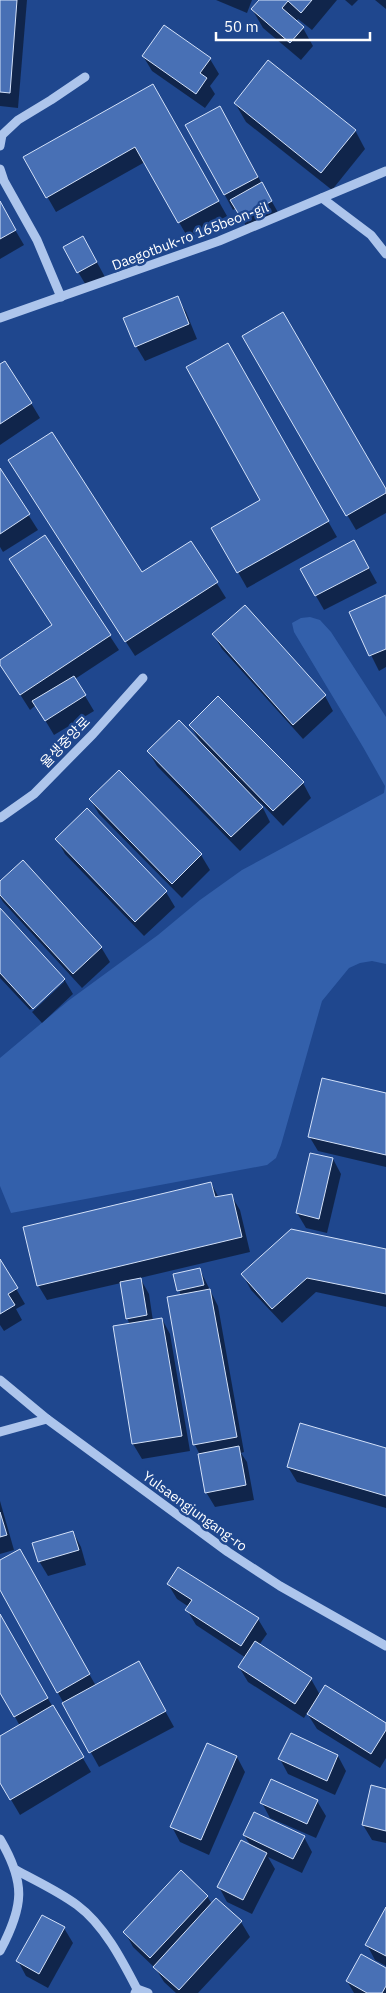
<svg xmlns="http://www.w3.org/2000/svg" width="386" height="1993" font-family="'IBM Plex Sans','Noto Sans KR',sans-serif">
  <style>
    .green { fill: #3360ab }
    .shadow { fill: #0007 }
    .building { fill: #4870b5; stroke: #d3e1f9 }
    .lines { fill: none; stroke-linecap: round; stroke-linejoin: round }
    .minor { stroke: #adc5ec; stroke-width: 9 }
    .labels { text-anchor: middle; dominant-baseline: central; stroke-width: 5; stroke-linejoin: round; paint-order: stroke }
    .street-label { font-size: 14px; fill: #fff; stroke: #1f478e }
  </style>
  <rect width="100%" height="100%" fill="#1f478e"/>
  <!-- green -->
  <polygon class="green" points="310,617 320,620 331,632 386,717 386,964 372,961 360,963 349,968 322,1001 281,1145 276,1158 267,1165 11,1213 0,1186 0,1058 68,1001 158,935 200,900 242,870 384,793 385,786 363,747 294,632 292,623 301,618"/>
  <!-- shadow -->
  <g class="shadow">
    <polygon points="0,0 27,0 18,108 0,106"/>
    <polygon points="216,0 252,0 247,13"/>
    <polygon points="261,0 337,0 312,30 298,19 296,22 303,28 313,46 301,60 263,28 252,9"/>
    <polygon points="345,0 358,0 352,6"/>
    <polygon points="375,0 386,0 386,9"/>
    <polygon points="143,56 210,59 219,74 210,86 215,94 205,108 152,71"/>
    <polygon points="153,85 227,216 188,238 145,162 56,212 25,158"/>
    <polygon points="235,103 355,130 365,149 332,190 246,122"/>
    <polygon points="228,123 280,216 250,233 236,208 233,210 187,126"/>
    <polygon points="0,204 24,245 0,259"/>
    <polygon points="83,237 105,277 87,287 64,248"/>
    <polygon points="177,297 186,312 197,339 145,361 136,346"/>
    <polygon points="243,337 386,491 386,513 356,530"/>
    <polygon points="228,345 337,537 247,588 213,528 262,500"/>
    <polygon points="0,366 31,403 40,418 0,445"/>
    <polygon points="0,470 38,530 3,552 0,547"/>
    <polygon points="19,475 141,574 191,542 226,598 135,656"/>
    <polygon points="45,537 119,650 75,679 94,711 54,735 36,705 30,710 0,663 0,661 53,626"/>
    <polygon points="362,556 377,583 324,610 316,596"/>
    <polygon points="386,596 386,667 379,671 350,613"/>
    <polygon points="213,634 325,696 333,711 303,739 222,649"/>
    <polygon points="190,725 303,783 311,798 283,826 260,802 270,822 240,851 157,766 148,751 201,743"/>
    <polygon points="119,771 201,855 210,870 182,898 99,814 90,799"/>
    <polygon points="57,839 166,892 175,907 144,936 65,854"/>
    <polygon points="0,882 101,947 110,962 82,988 3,902 0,897"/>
    <polygon points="0,910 64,979 30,1010 0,978"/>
    <polygon points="64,979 73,994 42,1023 32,1012 64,982"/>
    <polygon points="386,1095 386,1167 318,1151 309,1136"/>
    <polygon points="333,1159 341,1174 327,1233 306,1228 297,1213"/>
    <polygon points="211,1183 219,1198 231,1195 240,1210 250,1252 140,1278 149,1294 153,1321 162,1319 170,1334 190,1451 142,1459 133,1444 114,1327 130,1325 127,1318 121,1283 47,1300 38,1285"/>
    <polygon points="386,1251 386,1307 316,1292 282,1323 251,1290 243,1275"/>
    <polygon points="0,1261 25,1304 16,1309 22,1320 4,1331 0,1325"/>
    <polygon points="200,1270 218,1306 244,1452 241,1453 247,1462 254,1500 215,1507 206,1492 200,1455 195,1445 181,1296 175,1275"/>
    <polygon points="386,1449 386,1508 297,1482 288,1467"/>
    <polygon points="0,1501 14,1550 0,1554"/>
    <polygon points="73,1532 81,1547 86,1565 48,1576 39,1561"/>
    <polygon points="19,1550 96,1686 147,1678 174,1727 99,1767 0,1588 0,1561"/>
    <polygon points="168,1584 258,1619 267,1634 259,1645 311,1679 320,1695 386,1725 386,1758 380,1768 317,1729 307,1713 304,1718 248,1682 239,1667 246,1658 196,1625 187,1610 189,1607 177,1599"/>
    <polygon points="0,1617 91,1772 20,1815 0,1781 0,1738 20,1726 0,1690"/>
    <polygon points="208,1745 237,1757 245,1772 209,1855 180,1842 172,1827"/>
    <polygon points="338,1756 346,1771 335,1795 288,1774 280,1759"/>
    <polygon points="386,1790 386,1843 372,1840 363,1825"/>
    <polygon points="317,1801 326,1816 316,1838 270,1818 262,1803"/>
    <polygon points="244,1835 304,1837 312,1852 302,1873 268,1857 275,1869 252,1914 227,1902 219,1887 251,1846"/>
    <polygon points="207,1896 212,1904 241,1922 250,1937 198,1993 176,1993 164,1982 156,1969 133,1947 125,1932"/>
    <polygon points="386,1909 386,1966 375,1960 367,1945"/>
    <polygon points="64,1928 73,1943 48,1988 26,1976 18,1961"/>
    <polygon points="386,1970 386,1993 354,1993 347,1981"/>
  </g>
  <!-- building -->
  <g class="building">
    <polygon points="0,0 17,0 10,93 0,92"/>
    <polygon points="259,0 312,0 301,13 288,1 282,8 304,27 290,43 251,9"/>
    <polygon points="164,25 211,58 200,73 207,78 196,94 142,56"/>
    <polygon points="268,60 356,130 321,173 234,103"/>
    <polygon points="153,84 219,201 178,223 135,147 46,198 23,157"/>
    <polygon points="220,106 258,177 224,195 185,125"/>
    <polygon points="262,182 272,201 241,218 230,200"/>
    <polygon points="0,201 16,230 0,239"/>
    <polygon points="83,236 97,262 77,273 63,247"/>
    <polygon points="178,296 189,324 135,347 123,318"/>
    <polygon points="283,312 386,489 386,493 346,516 242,336"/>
    <polygon points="228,343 329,521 237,573 211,528 260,500 186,367"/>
    <polygon points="5,361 32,403 0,424 0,364"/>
    <polygon points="52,432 142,572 191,541 218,582 125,642 8,460"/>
    <polygon points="0,468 30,514 0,534"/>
    <polygon points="45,535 111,635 20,695 0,665 0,660 52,625 9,559"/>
    <polygon points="354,540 369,568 315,596 300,569"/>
    <polygon points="386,595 386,649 369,656 349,612"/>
    <polygon points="245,605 326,695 293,725 212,634"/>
    <polygon points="74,676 86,695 45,721 32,701"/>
    <polygon points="218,696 304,782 273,811 189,725"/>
    <polygon points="179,720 263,807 231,837 147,751"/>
    <polygon points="119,770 202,854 172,884 89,799"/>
    <polygon points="87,808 167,891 135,922 55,839"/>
    <polygon points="23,860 102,947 73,974 0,895 0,881"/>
    <polygon points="0,908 65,979 33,1009 0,973"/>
    <polygon points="322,1078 386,1093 386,1155 308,1137"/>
    <polygon points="310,1153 333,1158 319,1219 296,1213"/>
    <polygon points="211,1182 215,1197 232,1194 242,1237 37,1286 23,1227"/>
    <polygon points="291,1229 386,1249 386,1294 307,1278 272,1309 241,1274"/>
    <polygon points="0,1259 18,1288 8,1294 15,1305 0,1314"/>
    <polygon points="200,1268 204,1285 177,1291 173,1274"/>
    <polygon points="141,1278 147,1315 126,1319 120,1282"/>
    <polygon points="210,1289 237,1437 193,1445 167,1297"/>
    <polygon points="162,1318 182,1436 132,1444 113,1326"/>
    <polygon points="300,1423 386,1448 386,1496 287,1467"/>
    <polygon points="239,1446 246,1485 205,1493 198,1454"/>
    <polygon points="0,1512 7,1535 0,1537"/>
    <polygon points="73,1531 79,1550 38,1562 32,1543"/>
    <polygon points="20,1549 90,1674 57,1693 0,1590 0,1560"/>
    <polygon points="178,1567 259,1618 241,1646 185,1610 192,1600 167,1584"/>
    <polygon points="0,1614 48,1698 14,1717 0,1693"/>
    <polygon points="255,1641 312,1678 295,1704 238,1667"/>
    <polygon points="139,1661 166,1711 89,1753 62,1703"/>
    <polygon points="325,1685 386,1723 386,1730 371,1754 307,1714"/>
    <polygon points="53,1705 84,1757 10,1800 0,1783 0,1736"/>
    <polygon points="291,1733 338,1755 327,1781 278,1759"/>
    <polygon points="207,1743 237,1756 201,1840 170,1827"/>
    <polygon points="271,1779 318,1800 307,1824 260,1803"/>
    <polygon points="371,1785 386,1789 386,1831 362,1825"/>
    <polygon points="254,1812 305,1836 293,1859 243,1835"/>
    <polygon points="241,1840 267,1853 243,1900 217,1887"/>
    <polygon points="181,1870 208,1896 150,1958 123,1932"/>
    <polygon points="216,1898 242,1921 179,1990 153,1967"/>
    <polygon points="386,1907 386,1956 365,1945"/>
    <polygon points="42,1915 65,1927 39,1974 16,1961"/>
    <polygon points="361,1954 386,1968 386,1986 382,1993 367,1993 346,1981"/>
  </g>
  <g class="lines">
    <!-- minor -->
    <g class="minor">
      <polyline points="0,146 2,135 18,120 51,100 85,77"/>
      <polyline points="0,169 4,181 37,240 61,297"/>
      <polyline points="322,198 371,235 386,254"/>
      <polyline points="0,318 219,241 386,171"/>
      <polyline points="0,818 34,794 93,734 143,678"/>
      <polyline points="0,1380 47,1419 228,1552 280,1586 386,1646"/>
      <polyline points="0,1432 47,1419"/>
      <path d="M 0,1839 C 26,1883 24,1906 0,1951"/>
      <path d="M 16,1870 C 36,1881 58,1891 77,1905 C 104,1925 122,1960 137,1989 L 135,1993"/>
      <polyline points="137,1989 148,1993"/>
    </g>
  </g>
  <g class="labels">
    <!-- street labels -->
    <g class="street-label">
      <text transform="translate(190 236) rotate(-21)">Daegotbuk-ro 165beon-gil</text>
      <text transform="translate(65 742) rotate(-46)">율생중앙로</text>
      <text transform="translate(195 1511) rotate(36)">Yulsaengjungang-ro</text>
    </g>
  </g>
  <!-- scale -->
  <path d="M216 32v8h154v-8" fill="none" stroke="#ffffff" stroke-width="2.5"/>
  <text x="224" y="32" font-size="15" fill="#ffffff" stroke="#1f478e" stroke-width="4" paint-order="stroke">50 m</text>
</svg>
